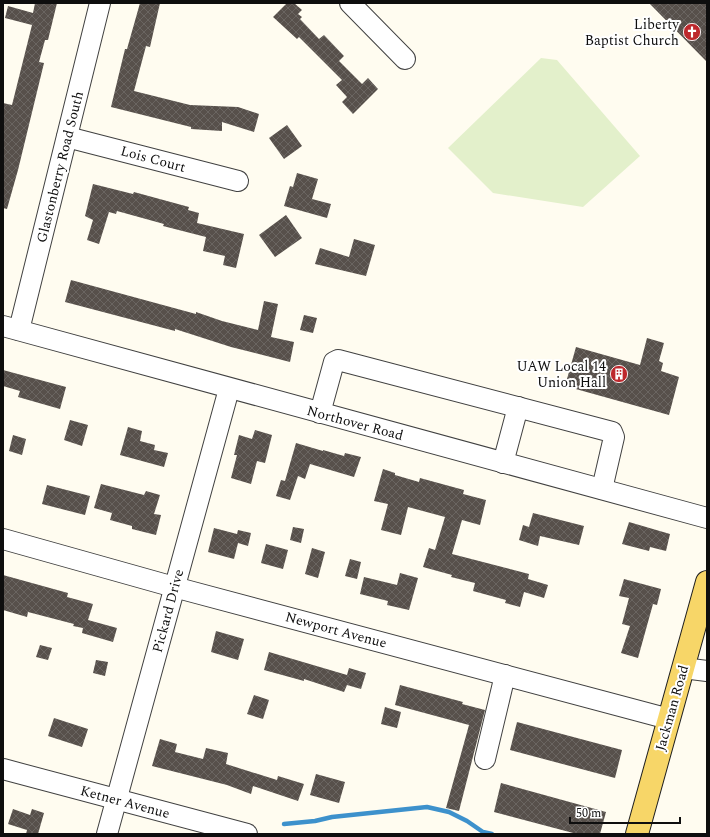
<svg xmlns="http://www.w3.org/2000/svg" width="710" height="837" font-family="Spectral,serif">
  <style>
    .pitch { fill: #e3f0cb }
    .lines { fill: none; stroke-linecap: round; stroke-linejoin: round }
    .stream { stroke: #3d91cc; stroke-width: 4.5 }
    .building { fill: url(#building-cross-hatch) }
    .minor-casing { stroke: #414141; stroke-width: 22 }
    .major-casing { stroke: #1f1f1f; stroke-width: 24 }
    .minor { stroke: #fff; stroke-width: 20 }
    .major { stroke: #f7d668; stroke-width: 22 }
    .labels { text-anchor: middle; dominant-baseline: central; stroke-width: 4; stroke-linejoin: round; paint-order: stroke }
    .poi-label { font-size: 14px; fill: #0e0e0e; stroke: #fff; text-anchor: end }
    .street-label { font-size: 14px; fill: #0e0e0e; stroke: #fff }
  </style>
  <defs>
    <pattern id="building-cross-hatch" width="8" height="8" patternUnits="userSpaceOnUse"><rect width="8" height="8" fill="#57504b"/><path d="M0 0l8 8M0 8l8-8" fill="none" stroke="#6a6561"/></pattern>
  </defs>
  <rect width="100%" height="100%" fill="#fffcf0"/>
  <!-- pitch -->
  <polygon class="pitch" points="541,58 557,60 640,156 583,207 493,193 448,148"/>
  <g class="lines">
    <!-- stream -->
    <polyline class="stream" points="284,824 315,821 332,817 427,807 449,812 467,821 483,832 492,834"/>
  </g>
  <!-- building -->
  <g class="building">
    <polygon points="35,3 57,3 48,40 45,40 39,62 44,63 18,170 7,209 3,208 3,103 12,105 32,25 5,18 8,6 33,13"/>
    <polygon points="140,3 160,3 150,47 146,46 134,91 190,105 238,107 259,114 254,132 222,122 222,131 191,129 191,127 111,107 125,49 127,49"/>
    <polygon points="287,3 294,3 302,10 298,14 302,17 300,19 319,39 324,35 344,56 339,61 362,84 368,78 378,89 353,114 342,102 347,97 336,85 342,80 299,37 297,39 273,17"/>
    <polygon points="649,3 707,3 707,62"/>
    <polygon points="287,125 302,146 284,159 269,138"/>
    <polygon points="297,173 318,179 312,199 331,204 327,218 284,206 290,186 293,187"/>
    <polygon points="93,184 133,194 134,192 189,207 188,210 199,213 197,223 244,234 236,268 223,265 225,256 203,251 206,237 163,226 164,224 117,211 116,214 109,212 99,244 87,240 93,220 85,216"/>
    <polygon points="286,215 302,238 275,257 259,235"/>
    <polygon points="354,239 375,245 366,276 315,264 320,248 349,257"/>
    <polygon points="71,280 196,314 196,312 222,321 258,330 264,301 278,304 271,337 294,342 290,362 231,347 175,329 175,331 65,302"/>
    <polygon points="304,315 317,318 313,333 300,330"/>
    <polygon points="647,338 664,343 659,361 663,363 661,371 679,377 669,415 565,386 576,347 640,365"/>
    <polygon points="3,370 66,387 60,409 18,397 20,391 3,386"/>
    <polygon points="70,420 88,425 82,446 64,440"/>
    <polygon points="128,427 142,431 140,441 155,445 154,450 168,453 164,467 120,455"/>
    <polygon points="255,430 272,435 265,463 257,461 251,484 231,478 237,455 234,455 239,435 252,439"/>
    <polygon points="13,435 26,439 22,455 9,451"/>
    <polygon points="296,443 323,451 323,450 344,456 345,453 361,457 354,477 310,464 305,479 298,476 290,500 276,496 281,480 285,481"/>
    <polygon points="383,469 395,473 395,475 419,482 420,478 464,490 463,494 486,500 480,525 462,520 452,554 529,574 528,579 548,585 544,598 524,592 520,607 505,603 506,600 473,591 475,583 451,577 452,575 423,567 429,548 435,550 445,517 408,507 401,535 381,530 388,504 374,501"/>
    <polygon points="101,484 144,495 146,491 160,495 154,514 161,515 156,535 132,529 132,526 110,520 112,513 94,508"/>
    <polygon points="47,485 90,496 85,515 42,504"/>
    <polygon points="533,513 584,526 579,545 540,536 538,546 519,540 523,525 529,527"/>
    <polygon points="629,522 670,534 666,551 650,547 649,551 622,544"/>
    <polygon points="293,527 304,529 301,543 290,540"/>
    <polygon points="214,528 237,534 238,530 251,533 248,546 238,543 234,559 208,552"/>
    <polygon points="266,544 288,550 283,569 261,563"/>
    <polygon points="312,548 325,552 318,578 305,574"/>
    <polygon points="350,559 361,562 357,579 345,576"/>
    <polygon points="400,573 418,578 409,610 387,605 388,601 360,594 364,577 397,585"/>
    <polygon points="3,575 68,593 67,597 93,604 88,620 117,628 113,642 82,633 83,628 73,626 74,624 28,612 27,617 3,610"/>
    <polygon points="624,579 661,589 657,605 653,604 638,658 621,653 630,626 622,624 629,598 619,596"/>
    <polygon points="216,631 244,639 238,660 211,652"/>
    <polygon points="40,645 52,648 48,660 36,657"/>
    <polygon points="269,652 347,675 349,668 366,673 361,689 347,685 344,692 304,679 304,681 264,670"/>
    <polygon points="96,660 108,662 105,676 93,673"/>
    <polygon points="400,685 463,702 462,704 485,710 459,811 446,808 469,725 395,705"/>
    <polygon points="254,695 269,700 263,719 247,714"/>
    <polygon points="385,707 401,712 397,728 381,724"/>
    <polygon points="54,718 88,729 82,747 48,736"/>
    <polygon points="517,722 622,750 615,778 510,750"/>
    <polygon points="160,739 177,744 175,752 203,759 206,748 228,753 226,764 277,780 278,776 304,784 298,801 253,786 251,794 227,785 152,766"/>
    <polygon points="316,774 345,782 339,803 310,795"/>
    <polygon points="501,783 606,812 600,834 577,834 494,812"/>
    <polygon points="13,809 30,815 32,809 44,813 38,834 26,834 27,830 8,824"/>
  </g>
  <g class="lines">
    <defs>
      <g id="minor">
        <polyline points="350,3 405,59"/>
        <polyline points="67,137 238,181"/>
        <polyline points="3,326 707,518"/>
        <polyline points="19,330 100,3"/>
        <polyline points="320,413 334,362 338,360 612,432 614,437 602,489"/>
        <polyline points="503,463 518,407"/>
        <polyline points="3,539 174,587 669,719"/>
        <polyline points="683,668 707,671"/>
        <polyline points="485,759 505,675"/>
        <polyline points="3,769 247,834"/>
        <polyline points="107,834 229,389"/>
      </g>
      <polyline id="major" points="637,834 707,582"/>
    </defs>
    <!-- minor casing -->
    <use href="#minor" class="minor-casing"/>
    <!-- major casing -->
    <use href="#major" class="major-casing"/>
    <!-- minor -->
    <use href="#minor" class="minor"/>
    <!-- major -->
    <use href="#major" class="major"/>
  </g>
  <!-- icons -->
  <defs>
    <symbol id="church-disc" viewBox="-11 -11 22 22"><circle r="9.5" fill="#bd282d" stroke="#fff"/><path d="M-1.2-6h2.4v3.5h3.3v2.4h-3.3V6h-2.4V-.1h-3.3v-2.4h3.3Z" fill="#fff"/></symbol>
    <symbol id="building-disc" viewBox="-11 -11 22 22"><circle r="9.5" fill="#bd282d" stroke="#fff"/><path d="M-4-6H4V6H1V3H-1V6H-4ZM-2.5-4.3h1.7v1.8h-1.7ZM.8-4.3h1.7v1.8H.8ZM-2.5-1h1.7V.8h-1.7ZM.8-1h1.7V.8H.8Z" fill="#fff"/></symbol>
  </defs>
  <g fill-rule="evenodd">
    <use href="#church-disc" x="682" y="22" width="20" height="20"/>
    <use href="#building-disc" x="609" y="364" width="20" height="20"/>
  </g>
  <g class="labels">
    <!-- poi labels -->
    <g class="poi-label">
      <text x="679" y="24">Liberty<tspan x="679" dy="16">Baptist Church</tspan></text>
      <text x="606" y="366">UAW Local 14<tspan x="606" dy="16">Union Hall</tspan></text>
    </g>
    <!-- street labels -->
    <g class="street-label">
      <text transform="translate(153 159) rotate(15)">Lois Court</text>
      <text transform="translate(60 167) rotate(-76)">Glastonberry Road South</text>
      <text transform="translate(355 423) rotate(15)">Northover Road</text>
      <text transform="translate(168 611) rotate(-75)">Pickard Drive</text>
      <text transform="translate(336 630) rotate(15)">Newport Avenue</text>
      <text transform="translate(672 708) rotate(-74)">Jackman Road</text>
      <text transform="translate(125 802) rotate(15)">Ketner Avenue</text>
    </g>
  </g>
  <!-- border -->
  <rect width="710" height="837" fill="none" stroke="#0e0e0e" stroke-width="8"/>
  <!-- scale -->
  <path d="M570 817v6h110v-6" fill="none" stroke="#0e0e0e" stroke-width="2"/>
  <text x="576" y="817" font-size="12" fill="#0e0e0e" stroke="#ffffff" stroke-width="3" paint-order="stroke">50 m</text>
</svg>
